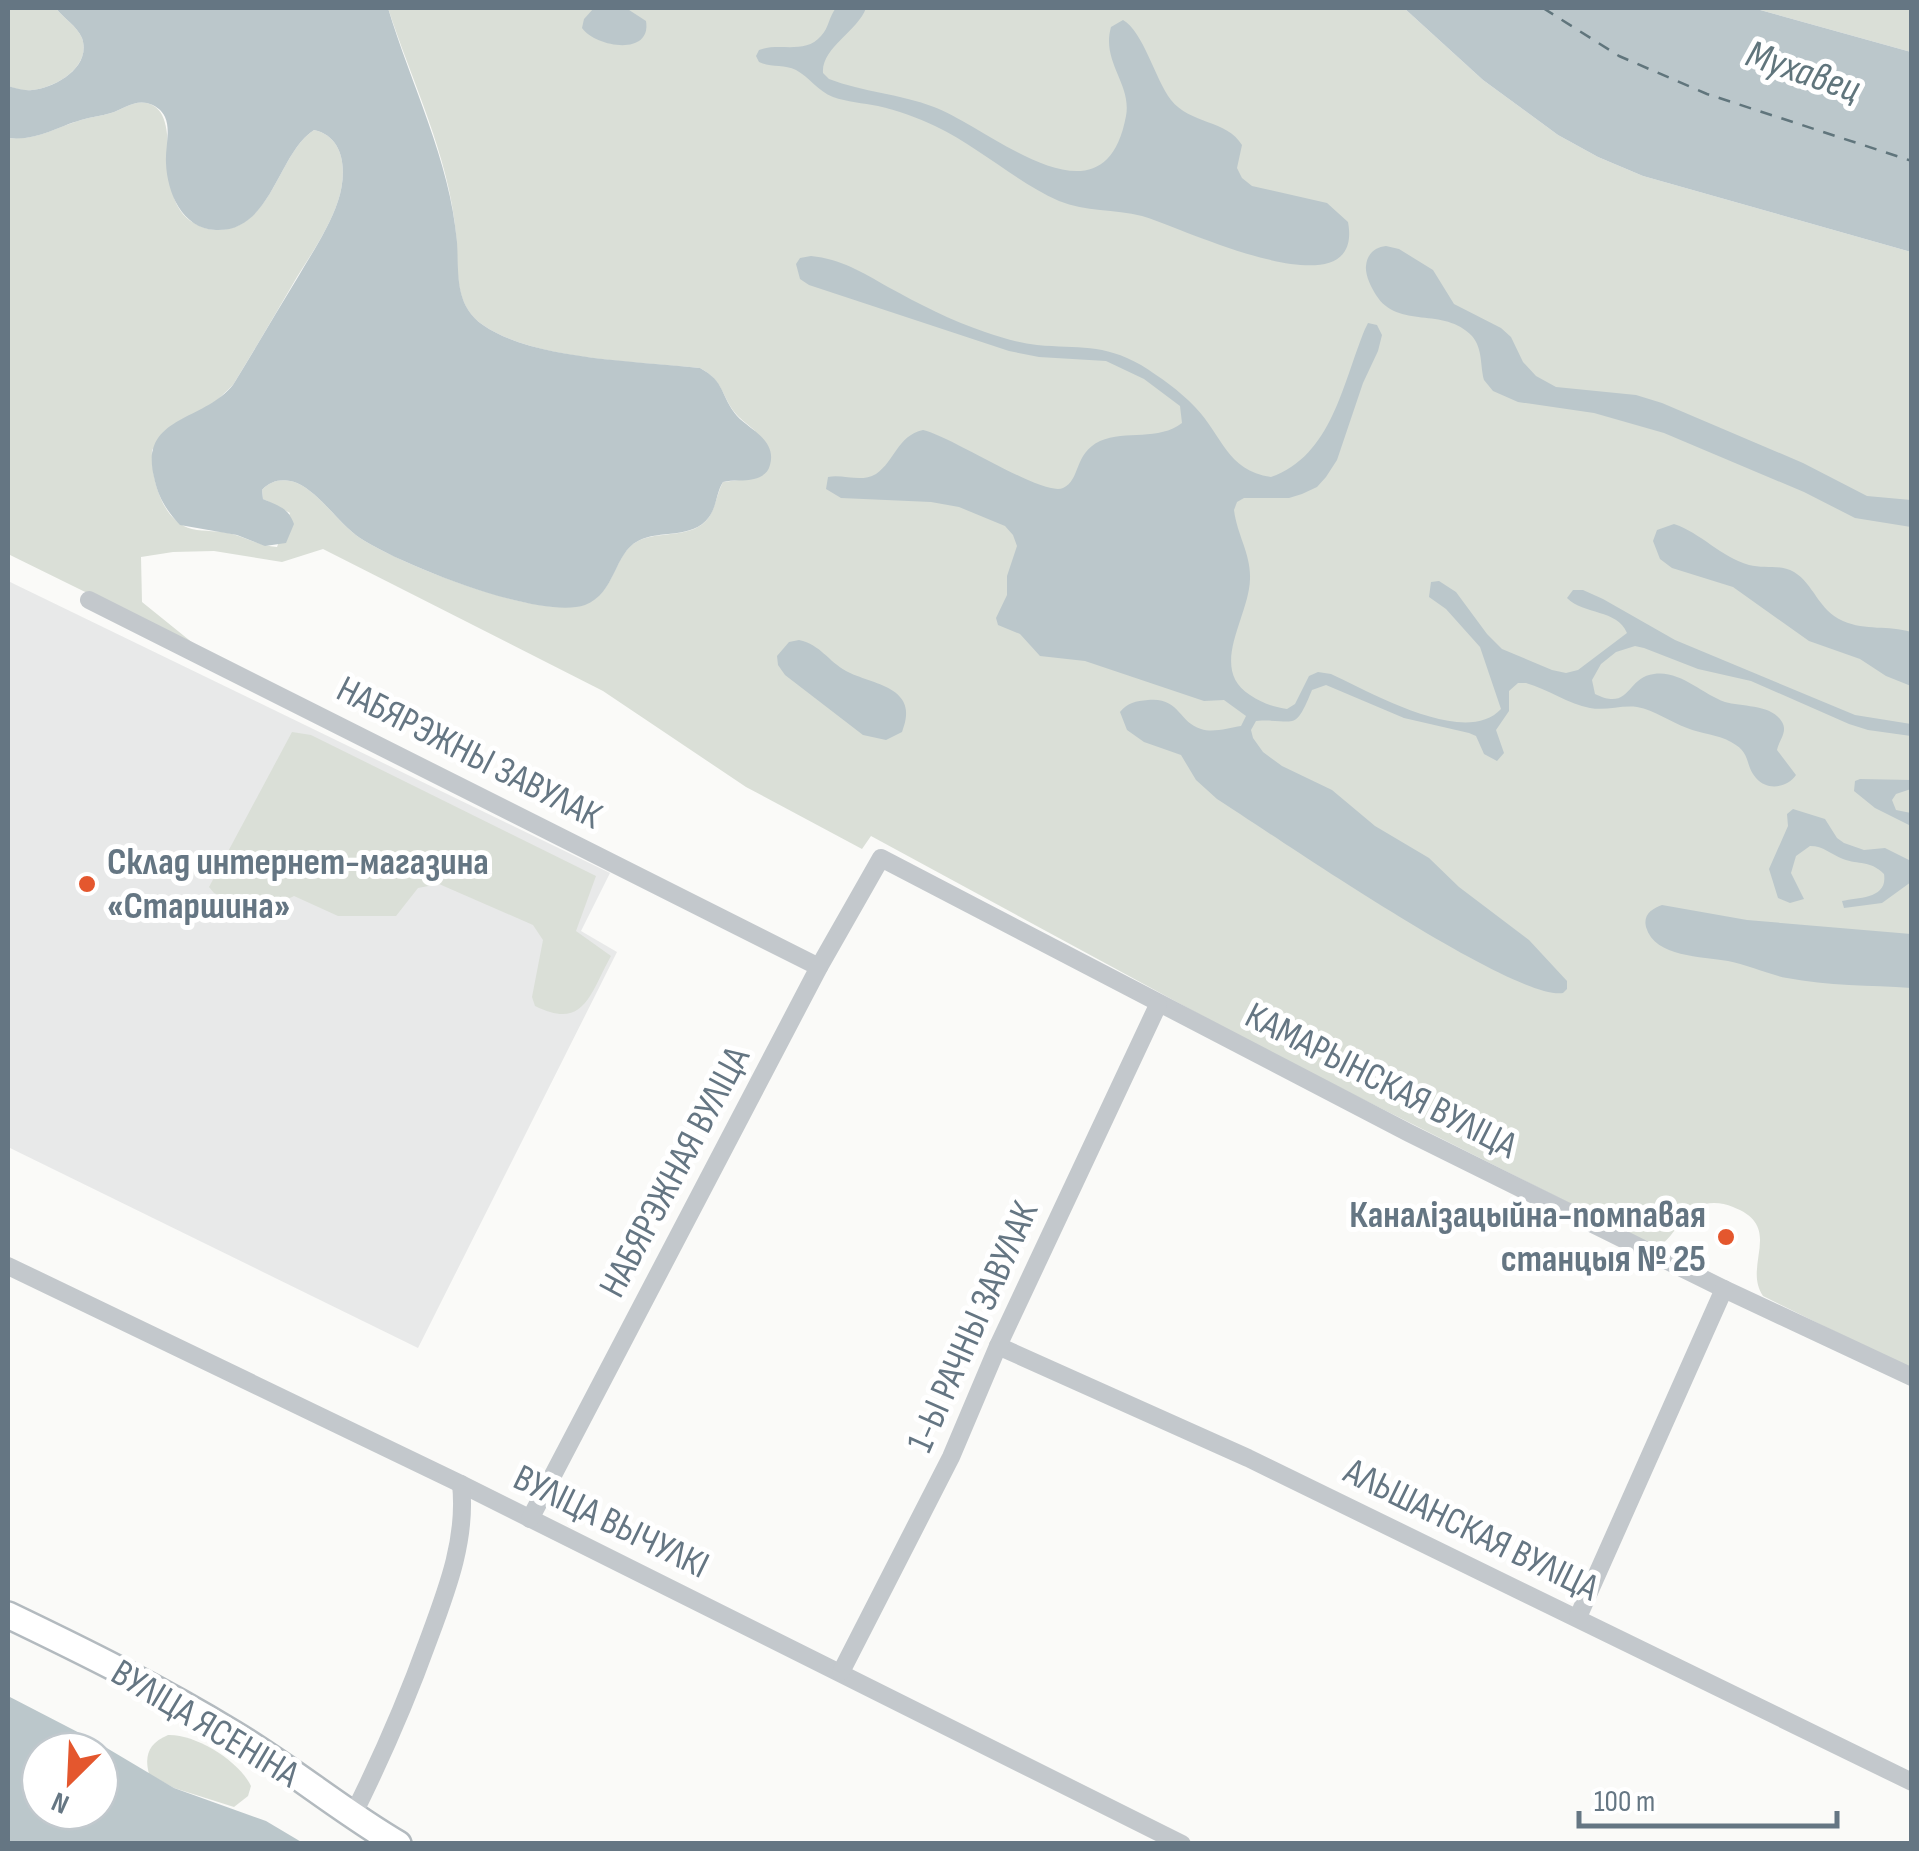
<svg xmlns="http://www.w3.org/2000/svg" width="1919" height="1851" font-family="'Sofia Sans Condensed',sans-serif">
  <style>
    .built { fill: #e8e9e9 }
    .green { fill: #dadfd7 }
    .water { fill: #bbc7cb; fill-rule: evenodd }
    .lines { fill: none; stroke-linecap: round; stroke-linejoin: round }
    .ferry { stroke: #60757c; stroke-width: 2.5; stroke-dasharray: 12 10; stroke-linecap: butt }
    .secondary-casing { stroke: #b3babf; stroke-width: 30 }
    .street { stroke: #c3c8cc; stroke-width: 18 }
    .secondary { stroke: #fff; stroke-width: 25 }
    .poi-dot { fill: #e4572e; stroke: #fff; stroke-width: 4 }
    .labels { text-anchor: middle; dominant-baseline: central; stroke-width: 10; stroke-linejoin: round; paint-order: stroke }
    .street-label { font-size: 38px; fill: #657683; stroke: #fff }
    .poi-label { font-size: 38px; font-weight: bold; fill: #657683; stroke: #fff; text-anchor: start }
    .water-label { font-size: 40px; font-style: italic; fill: #60757c; stroke: #fff }
  </style>
  <rect width="100%" height="100%" fill="#fafaf8"/>
  <!-- built -->
  <polygon class="built" points="8,581 610,873 581,931 617,952 418,1348 8,1147"/>
  <!-- green -->
  <g class="green">
    <path d="M 8,8 L 56,8 C 63,18 77,26 82,38 C 92,67 55,88 32,90 C 23,91 16,89 8,86 Z"/>
    <path d="M 388,8 L 1404,8 L 1483,80 L 1558,135 L 1598,157 L 1643,176 L 1911,252 L 1911,1369 L 1763,1296 C 1742,1265 1785,1227 1733,1207 C 1721,1202 1707,1201 1695,1208 C 1681,1217 1675,1234 1662,1244 L 1643,1240 L 1269,1052 L 871,836 L 862,849 L 746,787 L 603,691 L 323,549 L 282,562 L 214,551 L 173,552 L 141,557 L 142,602 L 199,648 L 8,554 L 8,138 C 39,140 54,128 81,120 C 91,117 101,116 111,113 C 123,109 134,100 147,103 C 187,113 149,197 194,223 C 201,227 209,230 216,230 C 273,230 277,154 314,130 C 346,137 347,174 338,201 C 329,228 312,253 297,277 C 276,313 255,349 233,385 L 210,407 L 181,420 L 152,450 C 151,477 161,521 192,529 C 205,532 219,530 232,534 C 247,538 260,546 277,547 L 290,513 L 263,499 L 262,490 C 271,480 284,478 297,483 C 321,494 338,523 360,538 C 399,564 542,621 585,604 C 616,593 614,552 638,541 C 659,530 693,540 709,517 C 716,506 717,493 723,482 L 739,480 L 755,431 C 749,425 741,420 736,414 C 721,396 724,381 700,368 C 640,362 533,360 483,325 C 452,304 459,267 456,234 C 449,156 412,82 388,8 Z"/>
    <polygon points="1753,8 1911,8 1911,52"/>
    <path d="M 292,732 L 311,735 L 596,876 L 576,931 L 611,956 C 590,993 585,1031 535,1006 L 532,997 L 543,940 L 533,925 L 439,884 L 418,888 L 396,916 L 338,916 L 294,896 L 288,899 L 276,917 L 266,918 L 214,893 L 209,887 Z"/>
    <path d="M 168,1735 C 196,1734 239,1761 251,1786 L 248,1796 L 234,1807 L 174,1788 L 149,1774 C 144,1755 149,1743 168,1735 Z"/>
  </g>
  <!-- water -->
  <g class="water">
    <path d="M 56,8 L 388,8 C 411,85 450,160 457,242 C 459,273 454,305 483,325 C 533,360 639,361 700,368 C 726,382 720,396 737,416 C 750,430 777,440 770,465 C 768,473 762,477 754,479 C 744,482 733,479 723,482 C 716,493 717,506 709,517 C 692,540 660,529 638,541 C 614,553 616,593 585,605 C 541,621 399,564 360,538 C 338,523 321,494 297,483 C 284,478 271,480 262,490 L 263,499 C 278,506 288,507 294,524 L 286,543 L 265,546 L 237,535 L 180,525 C 166,510 158,497 154,477 C 139,416 203,422 233,385 C 255,349 276,313 298,277 C 312,253 329,228 338,201 C 347,174 346,137 314,130 C 277,154 272,232 216,230 C 182,229 167,192 166,163 C 165,149 171,130 165,117 C 162,110 155,105 147,103 C 134,100 123,109 111,113 C 101,116 91,117 81,120 C 54,128 37,141 8,138 L 8,86 C 16,88 23,91 32,90 C 55,88 92,67 82,38 C 77,26 63,18 56,8 Z"/>
    <path d="M 594,8 L 626,8 L 646,21 C 652,57 595,47 582,28 L 584,19 Z"/>
    <path d="M 836,8 L 866,8 C 858,31 821,48 823,73 L 829,79 C 863,92 900,94 934,107 C 992,129 1104,234 1126,116 C 1132,84 1101,62 1111,27 L 1123,20 C 1143,31 1155,79 1171,100 C 1190,124 1227,120 1242,145 L 1237,168 L 1242,178 L 1252,186 L 1327,203 L 1348,222 C 1366,319 1174,224 1142,216 C 1114,209 1086,212 1059,201 C 1015,181 979,147 935,126 C 918,118 897,110 878,106 C 863,103 847,102 833,97 C 818,91 809,77 796,70 C 784,64 771,68 759,62 L 756,56 L 759,50 C 779,42 805,55 821,36 C 829,28 829,16 836,8 Z"/>
    <polygon points="1404,8 1753,8 1911,52 1911,252 1643,176 1598,157 1558,135 1483,80"/>
    <path d="M 1386,246 L 1399,249 L 1433,270 L 1454,304 L 1501,328 L 1511,337 L 1523,362 L 1536,376 L 1556,387 L 1636,395 L 1662,403 L 1803,463 L 1867,496 L 1911,500 L 1911,527 L 1855,518 L 1804,492 L 1664,433 L 1594,413 L 1518,402 L 1493,391 L 1484,380 C 1480,365 1483,349 1472,336 C 1444,306 1398,330 1376,295 C 1371,287 1365,275 1366,266 C 1367,254 1375,247 1386,246 Z"/>
    <path d="M 811,256 C 841,259 862,272 888,287 C 919,304 952,321 985,332 C 1002,338 1020,343 1037,345 C 1079,349 1102,343 1141,365 C 1160,377 1180,391 1195,407 C 1223,436 1226,470 1271,477 C 1332,456 1343,382 1365,329 L 1368,323 L 1377,325 L 1382,335 L 1378,351 L 1363,383 L 1337,460 L 1326,477 L 1317,487 L 1302,494 L 1289,498 L 1244,498 L 1237,502 L 1234,510 C 1237,535 1251,554 1250,579 C 1249,618 1208,668 1250,695 C 1262,703 1273,707 1287,709 L 1295,704 L 1309,676 L 1318,672 L 1331,674 C 1369,691 1465,748 1501,709 L 1480,647 L 1446,609 L 1429,597 L 1431,582 L 1439,581 L 1456,592 L 1487,634 L 1502,649 L 1552,670 L 1566,673 L 1578,670 L 1627,633 C 1617,609 1584,615 1567,598 L 1573,590 L 1583,590 L 1603,599 L 1675,640 L 1855,715 L 1911,724 L 1911,736 L 1868,730 L 1849,724 L 1751,681 L 1698,669 L 1644,648 L 1635,646 L 1616,652 L 1601,664 L 1592,680 L 1595,694 C 1631,712 1626,677 1654,674 C 1680,670 1702,694 1725,702 C 1742,707 1772,704 1782,722 C 1788,732 1779,740 1777,750 L 1796,775 C 1787,788 1767,791 1756,778 C 1744,764 1752,753 1731,742 C 1717,734 1701,734 1687,728 C 1670,722 1655,710 1637,707 C 1621,705 1606,711 1590,708 C 1568,704 1548,689 1526,683 L 1518,683 L 1509,691 L 1509,711 L 1496,730 L 1504,753 L 1497,761 L 1484,754 L 1476,736 L 1469,733 L 1404,718 L 1326,685 L 1312,690 C 1294,734 1296,718 1256,721 L 1251,730 L 1253,738 L 1263,752 L 1282,766 L 1332,790 L 1375,826 L 1429,858 L 1459,887 L 1529,940 L 1567,981 L 1567,989 L 1563,993 C 1513,1001 1272,834 1217,799 L 1196,780 L 1181,755 L 1144,742 L 1127,730 L 1120,712 C 1127,703 1136,701 1148,700 C 1180,697 1178,722 1201,729 C 1213,733 1229,728 1241,726 L 1246,716 L 1224,700 L 1204,701 L 1085,661 L 1040,656 L 1020,634 L 998,625 L 996,618 L 1007,595 L 1007,576 L 1017,546 L 1013,535 L 1005,526 L 959,507 L 931,502 L 841,498 L 826,489 L 828,477 C 844,474 861,483 876,474 C 895,461 897,436 923,430 C 953,437 1043,497 1063,488 C 1081,480 1073,454 1100,441 C 1126,430 1159,441 1182,423 L 1180,406 L 1144,379 L 1106,361 L 1039,357 L 1009,351 L 809,285 L 800,279 L 796,264 L 800,258 Z"/>
    <path d="M 1674,524 C 1701,533 1721,557 1749,565 C 1764,569 1780,564 1794,572 C 1814,584 1818,610 1843,621 C 1866,631 1888,625 1911,632 L 1911,686 L 1886,676 L 1860,659 L 1809,641 L 1733,587 L 1672,568 L 1660,559 L 1653,541 L 1657,530 Z"/>
    <path d="M 799,640 C 821,645 828,661 846,671 C 872,685 921,686 902,732 L 886,740 L 863,735 L 785,675 L 778,665 L 777,656 L 789,642 Z"/>
    <polygon points="1860,779 1911,780 1911,789 1896,794 1892,800 1896,810 1911,813 1911,826 1875,808 1854,791 1855,781"/>
    <path d="M 1793,809 L 1825,819 L 1837,838 L 1844,843 L 1864,850 L 1885,848 L 1911,861 L 1911,882 L 1882,903 L 1844,908 L 1842,901 C 1859,897 1888,899 1884,874 C 1870,860 1859,865 1843,859 C 1830,854 1824,846 1810,846 L 1796,856 L 1791,873 L 1804,899 L 1790,903 L 1778,898 L 1769,869 L 1788,826 L 1787,814 Z"/>
    <path d="M 1662,905 L 1747,920 L 1911,934 L 1911,988 C 1871,985 1827,986 1787,978 C 1767,974 1748,965 1728,961 C 1702,956 1655,958 1646,927 C 1643,914 1652,909 1662,905 Z"/>
    <path d="M 8,1696 L 95,1741 L 174,1788 L 266,1821 L 303,1843 L 8,1843 ZM 40,1751 L 100,1751 L 100,1811 L 40,1811 Z"/>
  </g>
  <g class="lines">
    <!-- ferry -->
    <polyline class="ferry" points="1543,8 1619,56 1707,94 1912,161"/>
    <defs>
      <path id="secondary" d="M 8,1615 C 83,1651 160,1689 232,1733 C 289,1767 340,1810 398,1844"/>
    </defs>
    <!-- secondary casing -->
    <use href="#secondary" class="secondary-casing"/>
    <!-- street -->
    <g class="street">
      <polyline points="89,600 819,967"/>
      <polyline points="8,1266 461,1484 1182,1844"/>
      <polyline points="998,1346 1248,1458 1912,1782"/>
      <polyline points="530,1519 819,967 881,858 1409,1133 1724,1289 1912,1377"/>
      <polyline points="1578,1617 1724,1289"/>
      <polyline points="841,1672 951,1457 998,1346 1158,1005"/>
      <path d="M 352,1817 C 381,1759 406,1702 428,1641 C 447,1590 467,1539 461,1484"/>
    </g>
    <!-- secondary -->
    <use href="#secondary" class="secondary"/>
  </g>
  <!-- markers -->
  <g class="poi-dot">
    <circle cx="87" cy="884" r="10"/>
    <circle cx="1726" cy="1237" r="10"/>
  </g>
  <g class="labels">
    <!-- street labels -->
    <g class="street-label">
      <text transform="translate(469 753) rotate(27)">НАБЯРЭЖНЫ ЗАВУЛАК</text>
      <text transform="translate(1381 1081) rotate(27)">КАМАРЫНСКАЯ ВУЛІЦА</text>
      <text transform="translate(675 1172) rotate(-62)">НАБЯРЭЖНАЯ ВУЛІЦА</text>
      <text transform="translate(973 1327) rotate(-66)">1-Ы РАЧНЫ ЗАВУЛАК</text>
      <text transform="translate(611 1522) rotate(26)">ВУЛІЦА ВЫЧУЛКІ</text>
      <text transform="translate(1471 1530) rotate(26)">АЛЬШАНСКАЯ ВУЛІЦА</text>
      <text transform="translate(205 1724) rotate(31)">ВУЛІЦА ЯСЕНІНА</text>
    </g>
    <!-- poi labels -->
    <g class="poi-label">
      <text x="107" y="862">Склад интернет-магазина<tspan x="107" dy="44">«Старшина»</tspan></text>
      <text x="1706" y="1215" text-anchor="end">Каналізацыйна-помпавая<tspan x="1706" dy="44">станцыя № 25</tspan></text>
    </g>
    <!-- water labels -->
    <g class="water-label">
      <text transform="translate(1803 72) rotate(19)">Мухавец</text>
    </g>
  </g>
  <!-- border -->
  <rect width="1919" height="1851" fill="none" stroke="#657683" stroke-width="20"/>
  <!-- north arrow -->
  <g transform="translate(70 1781) rotate(204)"><circle r="48" fill="#ffffff" stroke="#c1c8cd" stroke-width="2.5"/>
  <path d="M0-8L18 38L0 25L-18 38Z" fill="#e4572e"/>
  <text y="-15" font-size="28" font-weight="bold" text-anchor="middle" fill="#657683">N</text>
  </g>
  <!-- scale -->
  <path d="M1579 1811v15h258v-15" fill="none" stroke="#657683" stroke-width="5"/>
  <text x="1594" y="1811" font-size="30" fill="#657683" stroke="#ffffff" stroke-width="8" paint-order="stroke">100 m</text>
</svg>
